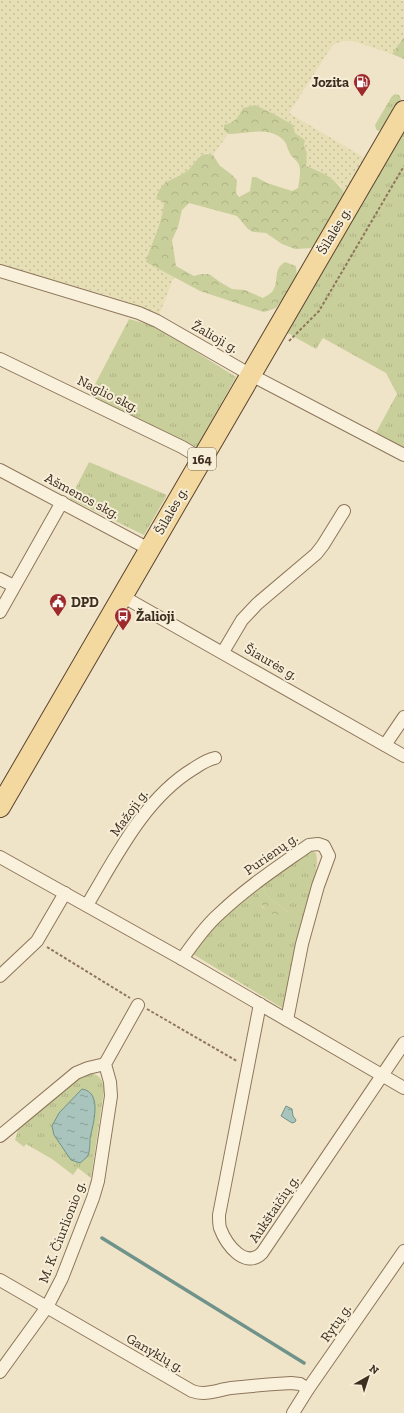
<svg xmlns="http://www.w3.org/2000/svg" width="404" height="1413" font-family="'Zilla Slab',serif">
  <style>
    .farmland { fill: url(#farmland-dots) }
    .grass { fill: url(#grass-tufts) }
    .forest { fill: url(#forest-crowns) }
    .water { fill: url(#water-ripples); stroke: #6f938a }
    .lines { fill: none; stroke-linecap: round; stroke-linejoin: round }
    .stream { stroke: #6f938a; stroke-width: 3.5 }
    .minor-casing { stroke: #8d765c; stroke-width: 14 }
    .primary-casing { stroke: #5b4430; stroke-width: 22 }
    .path { stroke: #8d765c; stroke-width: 2; stroke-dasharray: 3 2; stroke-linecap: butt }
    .minor { stroke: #faf1dc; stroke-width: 12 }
    .primary { stroke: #f3d9a0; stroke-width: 20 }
    .labels { text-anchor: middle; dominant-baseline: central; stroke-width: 4; stroke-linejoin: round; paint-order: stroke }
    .shield { fill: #f7eed8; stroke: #756857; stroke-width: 1 }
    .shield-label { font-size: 13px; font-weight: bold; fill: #3d2e20 }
    .poi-label { font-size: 14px; font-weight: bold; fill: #3d2e20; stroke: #f7eed8; text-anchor: start }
    .street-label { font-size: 14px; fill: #3d2e20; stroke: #f7eed8 }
  </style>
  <defs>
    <pattern id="farmland-dots" width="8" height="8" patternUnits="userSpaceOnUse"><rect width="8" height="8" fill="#e6deb5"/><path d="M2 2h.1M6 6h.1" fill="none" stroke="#c6bf9b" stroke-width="1.8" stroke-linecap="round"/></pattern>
    <pattern id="grass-tufts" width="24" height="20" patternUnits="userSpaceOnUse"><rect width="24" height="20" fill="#c9cf9b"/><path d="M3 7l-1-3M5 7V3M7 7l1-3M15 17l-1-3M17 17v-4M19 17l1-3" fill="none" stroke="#aeb285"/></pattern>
    <pattern id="forest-crowns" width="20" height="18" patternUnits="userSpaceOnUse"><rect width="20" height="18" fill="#c9cf9b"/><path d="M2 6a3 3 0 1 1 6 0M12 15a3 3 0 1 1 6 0" fill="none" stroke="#aeb285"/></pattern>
    <pattern id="water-ripples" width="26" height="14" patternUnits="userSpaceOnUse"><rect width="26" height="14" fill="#a9c4bc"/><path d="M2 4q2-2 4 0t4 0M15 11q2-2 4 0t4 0" fill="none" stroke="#8ba098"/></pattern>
  </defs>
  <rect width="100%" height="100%" fill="#f0e4c8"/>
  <!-- farmland -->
  <polygon class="farmland" points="0,0 400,0 404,2 404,37 392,54 353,41 343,41 334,44 330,49 289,113 368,160 345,194 339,184 317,170 306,166 307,153 304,146 305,140 295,133 293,125 274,114 255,105 243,108 237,119 232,123 225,125 224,130 228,134 213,155 207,153 199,156 192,166 185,173 175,177 165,202 164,212 149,250 147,262 174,277 159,315 120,299 0,265"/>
  <!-- grass -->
  <g class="grass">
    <polygon points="395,94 399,95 401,99 383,129 378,131 376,129 375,125 392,96"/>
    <polygon points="404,128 404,454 373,438 397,394 386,373 323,338 316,349 284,331"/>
    <polygon points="129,319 155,326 236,377 197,447 89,396"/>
    <polygon points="89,462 167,495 144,535 70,499"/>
    <polygon points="311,851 316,853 317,860 315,880 305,908 294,953 284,1009 191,953 216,922 255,888 262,907 291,923 288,912 266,895 262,884"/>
    <path d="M 90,1073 C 100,1075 103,1080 104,1090 L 91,1178 L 78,1168 L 73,1175 L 52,1159 L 26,1144 L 24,1147 L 15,1140 L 19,1127 L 83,1075 Z"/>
  </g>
  <!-- forest -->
  <g class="forest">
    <polygon points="404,37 404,59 392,54"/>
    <path d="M 255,105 L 274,114 L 293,125 L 295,133 L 305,140 L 304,146 L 307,153 L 306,166 C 324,173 334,177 345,194 L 313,248 L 295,249 L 282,244 L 266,233 L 253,232 L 248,229 L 237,216 L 189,203 L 182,210 L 178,227 L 172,240 L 176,266 L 194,276 L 201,274 L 209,274 L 220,282 L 232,289 L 245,290 L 263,298 C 266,296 270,294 272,292 C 280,282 272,269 285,262 L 296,266 L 297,278 L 287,293 L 276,308 L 264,312 L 200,291 L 146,262 C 151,242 163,223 164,202 L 156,199 C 162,180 169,182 184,173 C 197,166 196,150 213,155 L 220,166 L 231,174 L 237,180 L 236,193 L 239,197 L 250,191 L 252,177 L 256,177 L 267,183 L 292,191 L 298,188 C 299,181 302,169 298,163 C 296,160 292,157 290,154 C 288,150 287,145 285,142 C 271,125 246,134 228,134 L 224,130 L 224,125 C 235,123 238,117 243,108 Z"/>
    <path d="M 262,884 L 266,895 L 288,912 L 292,920 L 291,923 C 273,914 258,911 255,888 Z"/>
  </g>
  <!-- water -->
  <g class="water">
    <path d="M 82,1089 C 103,1092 93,1125 90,1138 C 90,1144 90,1152 87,1157 C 85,1159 82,1161 80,1163 L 71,1160 L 54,1135 L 52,1126 L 59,1113 Z"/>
    <polygon points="286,1106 292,1109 293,1116 296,1120 295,1122 292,1123 281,1116"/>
  </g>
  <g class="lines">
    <!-- stream -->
    <polyline class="stream" points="102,1238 304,1363"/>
    <defs>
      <g id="minor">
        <polyline points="0,271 139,313 157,321 251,375 404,455"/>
        <polyline points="0,359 182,447 202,459"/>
        <polyline points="0,470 149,549"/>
        <polyline points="0,579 14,586"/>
        <polyline points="122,596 404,756"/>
        <polyline points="0,612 62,502"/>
        <polyline points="223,652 242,620 257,604 316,554 323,545 344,511"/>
        <polyline points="385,745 404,717"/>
        <polyline points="0,857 182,959 404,1088"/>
        <path d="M 87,905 C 116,857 144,799 193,769 C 201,764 206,760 215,758"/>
        <path d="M 182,959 C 193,944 204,927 219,914 C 246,888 278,867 309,845 L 318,844 L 324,846 L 329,856 L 318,886 L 302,944 L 287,1020"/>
        <polyline points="0,976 37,941 65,893"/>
        <path d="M 260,1004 L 219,1215 C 219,1219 219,1224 220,1228 C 226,1244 245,1270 262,1253 L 404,1043"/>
        <polyline points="0,1136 76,1073 88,1068 105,1064"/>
        <path d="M 0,1280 L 192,1391 C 206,1396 217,1390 231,1388 C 251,1386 271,1384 291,1383 L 300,1384 L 308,1389"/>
        <polyline points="0,1372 47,1307 62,1278 93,1198 98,1181 111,1096 110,1082 105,1064 138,1005"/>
        <polyline points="293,1413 308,1389 404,1251"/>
      </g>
      <polyline id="primary" points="0,807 404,111"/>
    </defs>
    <!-- minor casing -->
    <use href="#minor" class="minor-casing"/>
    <!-- primary casing -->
    <use href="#primary" class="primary-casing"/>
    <!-- path -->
    <g class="path">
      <polyline points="289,341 319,311 404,166"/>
      <polyline points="47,947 130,998"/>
      <polyline points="147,1009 237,1061"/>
    </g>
    <!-- minor -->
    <use href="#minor" class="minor"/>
    <!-- primary -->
    <use href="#primary" class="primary"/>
  </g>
  <!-- icons -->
  <defs>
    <symbol id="fuel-pin" viewBox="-11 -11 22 30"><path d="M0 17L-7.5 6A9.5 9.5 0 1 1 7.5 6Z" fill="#9e2a2b" stroke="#f7eed8"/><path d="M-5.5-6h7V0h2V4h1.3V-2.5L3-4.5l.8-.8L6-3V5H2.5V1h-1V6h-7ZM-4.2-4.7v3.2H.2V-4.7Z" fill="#fff"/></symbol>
    <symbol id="civic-pin" viewBox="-11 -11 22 30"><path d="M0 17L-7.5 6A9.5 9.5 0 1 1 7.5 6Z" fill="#9e2a2b" stroke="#f7eed8"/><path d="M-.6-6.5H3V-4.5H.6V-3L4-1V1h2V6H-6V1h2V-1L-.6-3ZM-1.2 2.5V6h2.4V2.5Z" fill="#fff"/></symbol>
    <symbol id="bus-pin" viewBox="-11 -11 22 30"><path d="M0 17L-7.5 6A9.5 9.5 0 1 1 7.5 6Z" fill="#9e2a2b" stroke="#f7eed8"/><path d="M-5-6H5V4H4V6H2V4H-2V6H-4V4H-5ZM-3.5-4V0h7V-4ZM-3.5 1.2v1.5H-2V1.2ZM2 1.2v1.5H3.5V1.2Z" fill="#fff"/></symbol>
  </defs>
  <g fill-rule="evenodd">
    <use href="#fuel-pin" x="352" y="72" width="20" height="27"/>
    <use href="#civic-pin" x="48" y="592" width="20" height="27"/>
    <use href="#bus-pin" x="113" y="606" width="20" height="27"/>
  </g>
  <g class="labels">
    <!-- shield labels -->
    <rect class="shield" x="188" y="448" width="28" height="22" rx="3"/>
    <g class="shield-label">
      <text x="202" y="459">164</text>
    </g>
    <!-- poi labels -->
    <g class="poi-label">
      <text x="349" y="82" text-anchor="end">Jozita</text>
      <text x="71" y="602">DPD</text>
      <text x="136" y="616">Žalioji</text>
    </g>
    <!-- street labels -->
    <g class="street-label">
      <text transform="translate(334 231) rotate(-59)">Šilalės g.</text>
      <text transform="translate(215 337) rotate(30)">Žalioji g.</text>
      <text transform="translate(108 394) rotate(26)">Naglio skg.</text>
      <text transform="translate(82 496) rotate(28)">Ašmenos skg.</text>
      <text transform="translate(171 511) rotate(-60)">Šilalės g.</text>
      <text transform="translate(271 662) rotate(30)">Šiaurės g.</text>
      <text transform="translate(129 813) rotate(-54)">Mažoji g.</text>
      <text transform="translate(271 854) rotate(-35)">Purienų g.</text>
      <text transform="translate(274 1209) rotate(-56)">Aukštaičių g.</text>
      <text transform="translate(62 1232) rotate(-69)">M. K. Čiurlionio g.</text>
      <text transform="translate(336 1323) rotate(-55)">Rytų g.</text>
      <text transform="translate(155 1353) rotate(30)">Ganyklų g.</text>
    </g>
  </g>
  <!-- north arrow -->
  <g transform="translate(368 1377) rotate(39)" stroke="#f7eed8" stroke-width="3" paint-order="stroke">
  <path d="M0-3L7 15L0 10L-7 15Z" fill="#3d2e20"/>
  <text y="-6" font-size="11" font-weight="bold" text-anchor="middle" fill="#3d2e20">N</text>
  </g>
</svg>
